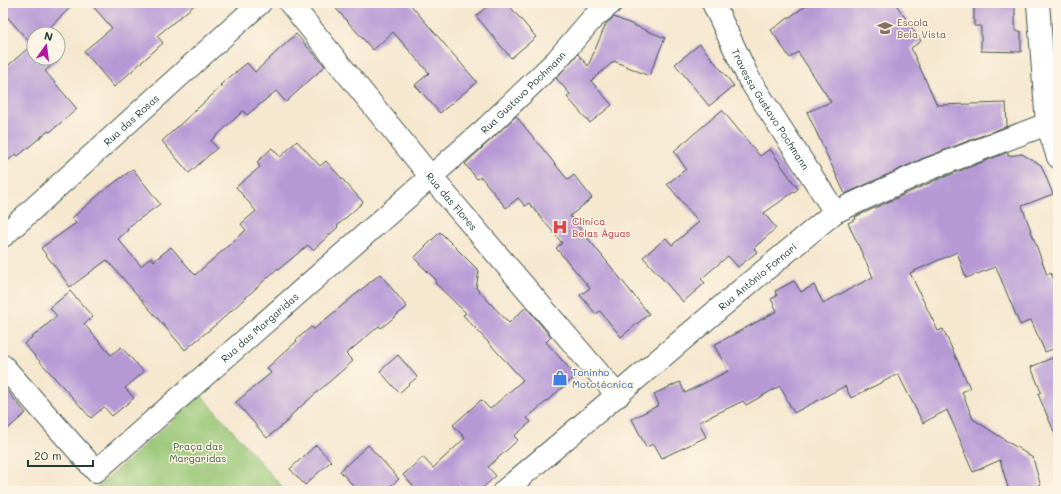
<svg xmlns="http://www.w3.org/2000/svg" width="1061" height="494" font-family="Mali,sans-serif">
  <style>
    .green { fill: #97c674; stroke: #5b8254 }
    .building { fill: #b698d5 }
    .lines { fill: none; stroke-linecap: round; stroke-linejoin: round }
    .street-casing { stroke: #3f564b; stroke-width: 24 }
    .secondary-casing { stroke: #3f564b; stroke-width: 24 }
    .street { stroke: #fff; stroke-width: 22 }
    .secondary { stroke: #fff; stroke-width: 22 }
    .labels { text-anchor: middle; dominant-baseline: central; stroke-width: 3; stroke-linejoin: round; paint-order: stroke }
    .education-label { font-size: 10px; fill: #785e54; stroke: #fcf5e5; text-anchor: start }
    .street-label { font-size: 10px; fill: #1f3d34; stroke: #fcf5e5 }
    .health-label { font-size: 10px; fill: #be3a42; stroke: #fcf5e5; text-anchor: start }
    .shop-label { font-size: 10px; fill: #366cbe; stroke: #fcf5e5; text-anchor: start }
    .park-label { font-size: 10px; fill: #3d5f44; stroke: #fcf5e5 }
  </style>
  <rect width="100%" height="100%" fill="#fcf5e5"/>
  <filter id="ink" filterUnits="userSpaceOnUse"><feTurbulence type="fractalNoise" baseFrequency=".025" numOctaves="2"/><feDisplacementMap in="SourceGraphic" scale="8" xChannelSelector="R" yChannelSelector="G"/><feConvolveMatrix kernelMatrix="1 2 1 2 8 2 1 2 1" color-interpolation-filters="sRGB"/></filter>
  <filter id="wash" filterUnits="userSpaceOnUse"><feTurbulence type="fractalNoise" baseFrequency=".012" numOctaves="4" result="noise"/><feDisplacementMap in="SourceGraphic" scale="16" xChannelSelector="R" yChannelSelector="G"/><feGaussianBlur stdDeviation="0.9" result="paint"/><feColorMatrix in="noise" values="0 0 0 0 0 0 0 0 0 0 0 0 0 0 0 0 0 1.4 0 .05"/><feComposite in="paint" operator="in"/></filter>
  <g filter="url(#wash)">
    <rect width="100%" height="100%" fill="#f6e7cf"/>
    <!-- green -->
    <polygon class="green" points="201,395 282,487 277,491 93,491"/>
    <g id="blocks">
      <!-- building -->
      <g class="building">
        <polygon points="3,3 75,3 43,34 34,34 34,42 31,44 3,12"/>
        <polygon points="90,3 197,3 157,36 163,43 114,87 84,51 112,28"/>
        <polygon points="331,3 409,3 477,82 440,113 415,85 429,73 393,32 373,50"/>
        <polygon points="491,3 507,3 536,37 511,58 476,16"/>
        <polygon points="810,3 895,3 921,41 911,48 937,105 1006,103 1007,126 924,158 845,194 807,112 831,102 798,52 790,58 771,30"/>
        <polygon points="974,3 1015,3 1015,31 1021,31 1021,52 981,51 981,26 974,26"/>
        <polygon points="614,17 665,38 649,76 614,61 591,81 612,105 590,123 567,97 570,94 556,78 578,54 588,66 606,24"/>
        <polygon points="296,34 325,66 286,102 276,91 247,115 243,111 211,141 217,148 189,173 162,141 222,86 220,85 247,63 255,72"/>
        <polygon points="34,43 34,58 58,58 59,59 45,71 77,109 50,132 48,131 18,156 16,154 3,165 3,70"/>
        <polygon points="700,44 734,86 709,106 675,64"/>
        <polygon points="722,110 760,156 770,149 798,189 764,213 776,228 754,248 757,252 738,267 728,256 701,279 705,283 683,302 643,257 666,238 672,245 699,222 667,184 686,169 674,151"/>
        <polygon points="516,116 568,180 574,175 592,198 570,216 649,314 621,337 600,311 596,314 580,295 590,288 556,248 562,243 529,203 525,206 518,198 506,208 481,177 477,179 465,164"/>
        <polygon points="297,141 320,166 326,161 363,202 337,226 338,227 313,250 308,245 279,269 278,268 219,322 185,350 107,260 70,287 41,248 76,223 72,218 102,192 133,169 160,204 127,228 128,230 118,239 141,266 151,257 154,261 171,247 195,275 246,230 241,224 256,211 236,187 260,167 257,162 272,148 280,157"/>
        <polygon points="1008,152 1008,156 1022,154 1041,165 1053,194 1022,206 1047,275 1051,273 1058,290 1058,347 1045,352 1031,320 1020,325 996,267 966,278 957,252 910,273 938,331 943,329 970,388 962,392 973,419 1033,458 1042,491 1009,491 1000,460 973,472 964,452 965,451 947,410 923,423 898,374 851,398 845,386 794,413 780,386 746,405 743,401 699,422 706,437 662,458 654,444 646,447 632,419 659,405 654,394 680,382 685,393 728,371 714,345 777,311 771,299 777,296 775,291 794,281 801,292 814,285 823,303 873,277 848,223 856,219 855,217 934,181"/>
        <polygon points="440,232 479,271 476,288 509,323 526,307 551,337 546,342 576,376 527,418 531,422 514,436 518,440 488,467 496,476 479,491 464,491 458,484 450,491 418,491 403,475 423,457 433,468 465,438 453,425 481,400 490,409 523,380 463,315 466,313 435,283 437,281 414,258"/>
        <polygon points="380,274 407,307 381,328 379,326 346,354 353,361 290,416 291,418 267,438 236,402 271,373 267,368 297,341 296,340 311,327 314,329"/>
        <polygon points="70,291 93,317 84,324 111,355 121,347 144,372 125,388 134,398 112,416 104,407 91,418 24,344 57,316 50,308"/>
        <polygon points="398,355 417,377 399,393 380,371"/>
        <polygon points="1052,358 1058,372 1058,441 1038,394 1041,392 1031,367"/>
        <polygon points="3,386 26,413 3,433"/>
        <polygon points="316,445 331,461 305,485 290,469"/>
        <polygon points="368,445 399,479 385,491 358,491 340,471"/>
      </g>
    </g>
  </g>
  <g filter="url(#ink)">
    <use href="#blocks" fill-opacity="0" stroke="#3f564b" stroke-width="1"/>
    <g class="lines">
      <defs>
        <g id="street">
          <path id="s1" d="M 290,3 L 431,177 L 618,396"/>
          <path id="s2" d="M 713,3 L 749,79 L 835,212"/>
          <path id="s3" d="M 3,236 L 260,3"/>
          <path id="s4" d="M 3,366 L 96,471 L 484,130 L 556,61 L 592,19 L 611,3"/>
          <path id="s5" d="M 504,491 L 741,290 L 835,212 L 929,169 L 1047,124"/>
        </g>
        <polyline id="secondary" points="1038,3 1047,124 1058,157"/>
      </defs>
      <!-- street casing -->
      <use href="#street" class="street-casing"/>
      <!-- secondary casing -->
      <use href="#secondary" class="secondary-casing"/>
      <!-- street -->
      <use href="#street" class="street"/>
      <!-- secondary -->
      <use href="#secondary" class="secondary"/>
    </g>
  </g>
  <!-- icons -->
  <defs>
    <symbol id="school-bare" viewBox="-9 -9 18 18"><path d="M0-5L7-2L0 1L-7-2ZM-4 1L0 2.5L4 1V4Q0 6-4 4Z" fill="#8d6e63" stroke="#fcf5e5" stroke-width="2.5" paint-order="stroke"/></symbol>
    <symbol id="hospital-bare" viewBox="-9 -9 18 18"><path d="M-5-5h3v3.5h4V-5h3V5h-3V1.5h-4V5h-3Z" fill="#e0444e" stroke="#fcf5e5" stroke-width="2.5" paint-order="stroke"/></symbol>
    <symbol id="shop-bare" viewBox="-9 -9 18 18"><path d="M-5-2.5h2.3a2.7 3.5 0 0 1 5.4 0H5L5.5 6h-11ZM-1.5-2.5h3a1.5 2.3 0 0 0-3 0Z" fill="#3f7fe0" stroke="#fcf5e5" stroke-width="2.5" paint-order="stroke"/></symbol>
  </defs>
  <g fill-rule="evenodd">
    <use href="#school-bare" x="874" y="17" width="22" height="22"/>
    <use href="#hospital-bare" x="549" y="216" width="22" height="22"/>
    <use href="#shop-bare" x="549" y="367" width="22" height="22"/>
  </g>
  <g class="labels">
    <!-- education labels -->
    <g class="education-label">
      <text x="897" y="22">Escola<tspan x="897" dy="12">Bela Vista</tspan></text>
    </g>
    <!-- street labels -->
    <g class="street-label">
      <text stroke="none"><textPath href="#s4" startOffset="711">Rua Gustavo Pochmann</textPath></text>
      <text stroke="none"><textPath href="#s2" startOffset="121">Travessa Gustavo Pochmann</textPath></text>
      <text stroke="none"><textPath href="#s3" startOffset="173">Rua das Rosas</textPath></text>
      <text stroke="none"><textPath href="#s1" startOffset="256">Rua das Flores</textPath></text>
      <text stroke="none"><textPath href="#s5" startOffset="332">Rua Antônio Fornari</textPath></text>
      <text stroke="none"><textPath href="#s4" startOffset="358">Rua das Margaridas</textPath></text>
    </g>
    <!-- health labels -->
    <g class="health-label">
      <text x="572" y="221">Clínica<tspan x="572" dy="12">Belas Águas</tspan></text>
    </g>
    <!-- shop labels -->
    <g class="shop-label">
      <text x="572" y="372">Toninho<tspan x="572" dy="12">Mototécnica</tspan></text>
    </g>
    <!-- park labels -->
    <g class="park-label">
      <text x="198" y="446">Praça das<tspan x="198" dy="12">Margaridas</tspan></text>
    </g>
  </g>
  <!-- margin -->
  <rect width="1061" height="494" fill="none" stroke="#fcf5e5" stroke-width="16"/>
  <!-- north arrow -->
  <g transform="translate(46 46) rotate(14)"><circle r="19" fill="#fcf5e5" stroke="#a4ab9e"/>
  <path d="M0-3L7 15L0 10L-7 15Z" fill="#b5179e"/>
  <text y="-6" font-size="11" font-weight="bold" text-anchor="middle" fill="#1f3d34">N</text>
  </g>
  <!-- scale -->
  <path d="M28 460v6h65v-6" fill="none" stroke="#1f3d34" stroke-width="2"/>
  <text x="34" y="460" font-size="12" fill="#1f3d34" stroke="#fcf5e5" stroke-width="3" paint-order="stroke">20 m</text>
</svg>
